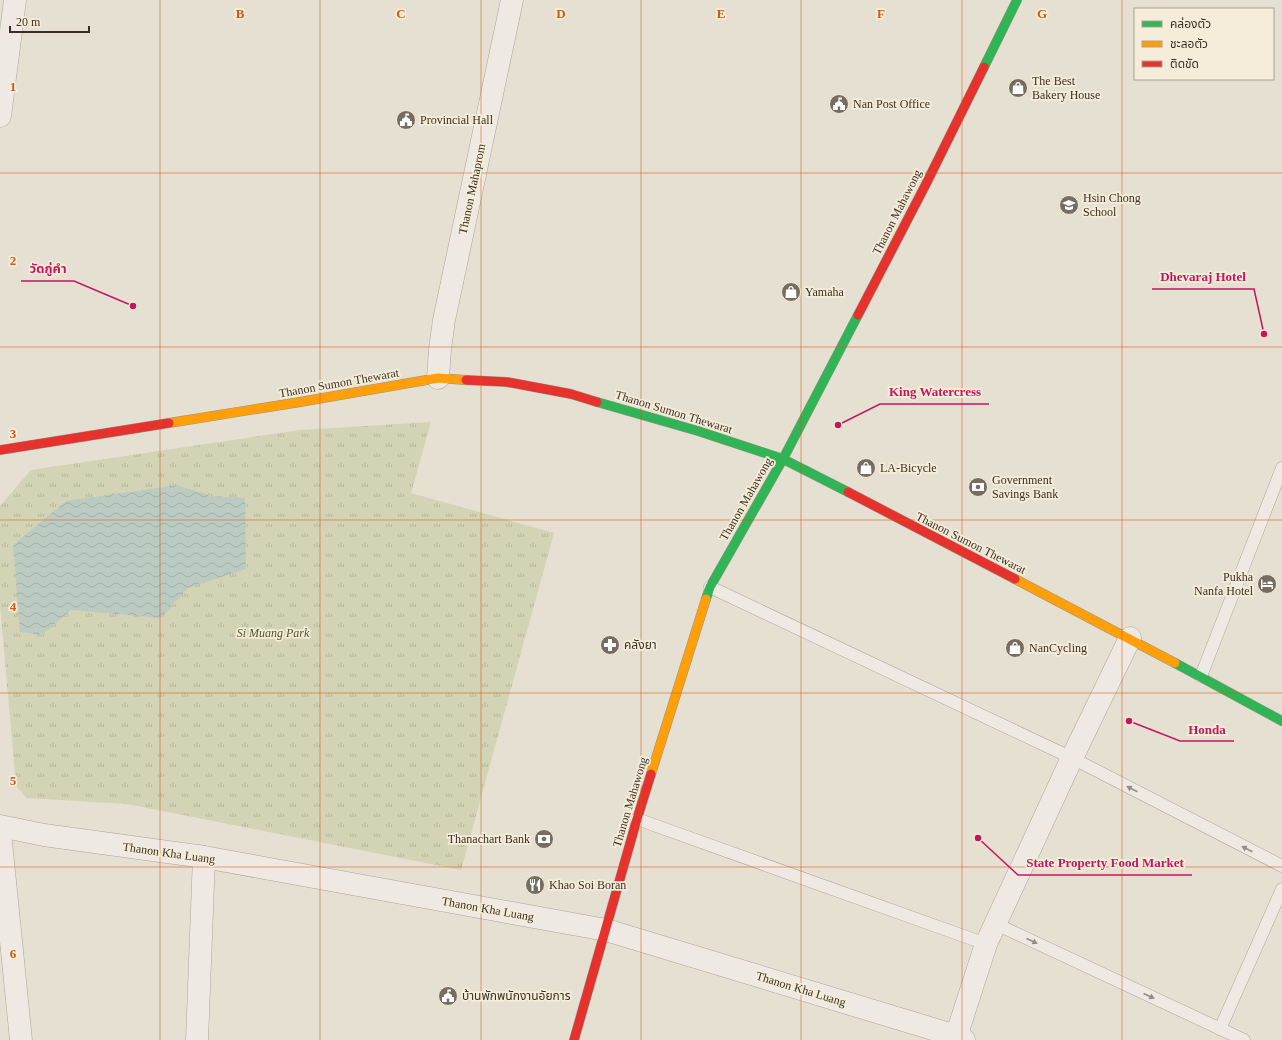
<svg xmlns="http://www.w3.org/2000/svg" width="1282" height="1040" font-family="'Times New Roman','Noto Sans Thai',serif">
  <style>
    .park { fill: url(#park-tufts) }
    .water { fill: url(#water-waves) }
    .lines { fill: none; stroke-linecap: round; stroke-linejoin: round }
    .lane-casing { stroke: #aba59a; stroke-width: 13 }
    .street-casing { stroke: #aba59a; stroke-width: 23 }
    .fast-casing { stroke: #9b958a; stroke-width: 10 }
    .slow-casing { stroke: #9b958a; stroke-width: 10 }
    .jam-casing { stroke: #9b958a; stroke-width: 10 }
    .lane { stroke: #eeeae3; stroke-width: 12 }
    .street { stroke: #eeeae3; stroke-width: 22 }
    .fast { stroke: #30b455; stroke-width: 9 }
    .slow { stroke: #ff9f0a; stroke-width: 9 }
    .jam { stroke: #e5322d; stroke-width: 9 }
    .oneway { fill: #948c82 }
    .grid { fill: none; stroke: #d7550e; stroke-width: 1; stroke-opacity: 0.55 }
    .labels { text-anchor: middle; dominant-baseline: central; stroke-width: 3.5; stroke-linejoin: round; paint-order: stroke }
    .poi-label { font-size: 12px; fill: #3b2e22; stroke: #f5edd9; text-anchor: start }
    .street-label { font-size: 12px; fill: #3b2e22; stroke: #f5edd9 }
    .park-label { font-size: 12px; font-style: italic; fill: #4a5629; stroke: #f5edd9 }
    .grid-label { font-size: 13px; text-anchor: middle; font-weight: bold; fill: #d7550e; stroke: #f5edd9; stroke-width: 3.5; stroke-linejoin: round; paint-order: stroke }
    .leader { fill: none; stroke: #c2185b; stroke-width: 1.5 }
    .callout-dot { fill: #c2185b; stroke: #f5edd9; stroke-width: 1.5 }
    .callout-label { font-size: 13px; text-anchor: middle; font-weight: bold; fill: #c2185b; stroke: #f5edd9; stroke-width: 3.5; stroke-linejoin: round; paint-order: stroke }
  </style>
  <defs>
    <pattern id="park-tufts" width="24" height="20" patternUnits="userSpaceOnUse"><rect width="24" height="20" fill="#d3d4b5"/><path d="M3 7l-1-3M5 7V3M7 7l1-3M15 17l-1-3M17 17v-4M19 17l1-3" fill="none" stroke="#b6b69b"/></pattern>
    <pattern id="water-waves" width="16" height="10" patternUnits="userSpaceOnUse"><rect width="16" height="10" fill="#bccbc2"/><path d="M0 5q4-4 8 0t8 0" fill="none" stroke="#a2afa6"/></pattern>
  </defs>
  <rect width="100%" height="100%" fill="#e5e0d2"/>
  <!-- park -->
  <polygon class="park" points="431,422 411,493 554,533 461,870 127,804 26,798 16,785 0,606 0,506 31,470 300,430"/>
  <!-- water -->
  <polygon class="water" points="177,485 211,496 245,498 246,569 188,588 161,618 71,610 42,635 20,632 13,545 66,501"/>
  <g class="lines">
    <defs>
      <g id="lane">
        <polyline points="710,587 1072,758 1282,866"/>
        <polyline points="1201,676 1282,468"/>
        <polyline points="637,819 986,944"/>
        <polyline points="996,924 1244,1040"/>
        <polyline points="1220,1029 1282,889"/>
      </g>
      <g id="street">
        <polyline points="0,116 15,0"/>
        <polyline points="438,378 440,349 444,320 512,0"/>
        <polyline points="0,826 44,835 204,857 606,930 956,1036 964,1040"/>
        <polyline points="0,832 21,1040"/>
        <polyline points="197,1040 204,857"/>
        <polyline points="955,1040 986,944 1072,758 1130,638"/>
      </g>
      <g id="fast">
        <polyline points="984,67 1017,0"/>
        <polyline points="597,402 698,431 783,459 848,492"/>
        <polyline points="706,599 710,587 783,459 858,315"/>
        <polyline points="1175,663 1282,721"/>
      </g>
      <g id="slow">
        <polyline points="169,423 300,402 438,378 466,380"/>
        <polyline points="1015,579 1175,663"/>
        <polyline points="651,774 706,599"/>
      </g>
      <g id="jam">
        <polyline points="858,315 926,184 984,67"/>
        <polyline points="466,380 507,382 571,394 597,402"/>
        <polyline points="0,450 169,423"/>
        <polyline points="848,492 1015,579"/>
        <polyline points="574,1040 637,819 651,774"/>
      </g>
    </defs>
    <!-- lane casing -->
    <use href="#lane" class="lane-casing"/>
    <!-- street casing -->
    <use href="#street" class="street-casing"/>
    <!-- fast casing -->
    <use href="#fast" class="fast-casing"/>
    <!-- slow casing -->
    <use href="#slow" class="slow-casing"/>
    <!-- jam casing -->
    <use href="#jam" class="jam-casing"/>
    <!-- lane -->
    <use href="#lane" class="lane"/>
    <!-- street -->
    <use href="#street" class="street"/>
    <!-- fast -->
    <use href="#fast" class="fast"/>
    <!-- slow -->
    <use href="#slow" class="slow"/>
    <!-- jam -->
    <use href="#jam" class="jam"/>
  </g>
  <!-- one-way arrows -->
  <defs><path id="oneway-solid" d="M-6-.8H1V-3.2L6.5 0L1 3.2V.8H-6Z"/></defs>
  <g class="oneway">
    <use href="#oneway-solid" transform="translate(1132 789) rotate(-153)"/>
    <use href="#oneway-solid" transform="translate(1247 849) rotate(-153)"/>
    <use href="#oneway-solid" transform="translate(1032 941) rotate(25)"/>
    <use href="#oneway-solid" transform="translate(1149 996) rotate(25)"/>
  </g>
  <!-- grid -->
  <path class="grid" d="M 160,0 L 160,1040M 320,0 L 320,1040M 481,0 L 481,1040M 641,0 L 641,1040M 801,0 L 801,1040M 962,0 L 962,1040M 1122,0 L 1122,1040M 0,173 L 1282,173M 0,347 L 1282,347M 0,520 L 1282,520M 0,693 L 1282,693M 0,867 L 1282,867"/>
  <!-- icons -->
  <defs>
    <symbol id="shop-disc" viewBox="-11 -11 22 22"><circle r="9.5" fill="#766c60" stroke="#f5edd9"/><path d="M-5-2.5h2.3a2.7 3.5 0 0 1 5.4 0H5L5.5 6h-11ZM-1.5-2.5h3a1.5 2.3 0 0 0-3 0Z" fill="#fff"/></symbol>
    <symbol id="civic-disc" viewBox="-11 -11 22 22"><circle r="9.5" fill="#766c60" stroke="#f5edd9"/><path d="M-.6-6.5H3V-4.5H.6V-3L4-1V1h2V6H-6V1h2V-1L-.6-3ZM-1.2 2.5V6h2.4V2.5Z" fill="#fff"/></symbol>
    <symbol id="school-disc" viewBox="-11 -11 22 22"><circle r="9.5" fill="#766c60" stroke="#f5edd9"/><path d="M0-5L7-2L0 1L-7-2ZM-4 1L0 2.5L4 1V4Q0 6-4 4Z" fill="#fff"/></symbol>
    <symbol id="bank-disc" viewBox="-11 -11 22 22"><circle r="9.5" fill="#766c60" stroke="#f5edd9"/><path d="M-6-4H6V4H-6ZM0-2.3a2.3 2.3 0 1 0 0 4.6a2.3 2.3 0 1 0 0-4.6Z" fill="#fff"/></symbol>
    <symbol id="hotel-disc" viewBox="-11 -11 22 22"><circle r="9.5" fill="#766c60" stroke="#f5edd9"/><path d="M-6-4.5h1.5V1H6V5H4.5V3h-9V5H-6ZM-4 0a1.8 1.8 0 1 1 3.6 0ZM.5 0V-2.5h3Q6-2.5 6 0Z" fill="#fff"/></symbol>
    <symbol id="pharmacy-disc" viewBox="-11 -11 22 22"><circle r="9.5" fill="#766c60" stroke="#f5edd9"/><path d="M-2-6h4v4h4v4h-4v4h-4v-4h-4v-4h4Z" fill="#fff"/></symbol>
    <symbol id="restaurant-disc" viewBox="-11 -11 22 22"><circle r="9.5" fill="#766c60" stroke="#f5edd9"/><path d="M-5-6h1v4h1v-4h1v4h1v-4h1v5L-1.5 .5V6h-2V.5L-5-1ZM5-6V6H3V1.5H1.5Q1.5-4 5-6Z" fill="#fff"/></symbol>
  </defs>
  <g fill-rule="evenodd">
    <use href="#shop-disc" x="1007" y="77" width="22" height="22"/>
    <use href="#civic-disc" x="828" y="93" width="22" height="22"/>
    <use href="#civic-disc" x="395" y="109" width="22" height="22"/>
    <use href="#school-disc" x="1058" y="194" width="22" height="22"/>
    <use href="#shop-disc" x="780" y="281" width="22" height="22"/>
    <use href="#shop-disc" x="855" y="457" width="22" height="22"/>
    <use href="#bank-disc" x="967" y="476" width="22" height="22"/>
    <use href="#hotel-disc" x="1256" y="573" width="22" height="22"/>
    <use href="#pharmacy-disc" x="599" y="634" width="22" height="22"/>
    <use href="#shop-disc" x="1004" y="637" width="22" height="22"/>
    <use href="#bank-disc" x="533" y="828" width="22" height="22"/>
    <use href="#restaurant-disc" x="524" y="874" width="22" height="22"/>
    <use href="#civic-disc" x="437" y="985" width="22" height="22"/>
  </g>
  <g class="labels">
    <!-- poi labels -->
    <g class="poi-label">
      <text x="1032" y="81">The Best<tspan x="1032" dy="14">Bakery House</tspan></text>
      <text x="853" y="104">Nan Post Office</text>
      <text x="420" y="120">Provincial Hall</text>
      <text x="1083" y="198">Hsin Chong<tspan x="1083" dy="14">School</tspan></text>
      <text x="805" y="292">Yamaha</text>
      <text x="880" y="468">LA-Bicycle</text>
      <text x="992" y="480">Government<tspan x="992" dy="14">Savings Bank</tspan></text>
      <text x="1253" y="577" text-anchor="end">Pukha<tspan x="1253" dy="14">Nanfa Hotel</tspan></text>
      <text x="624" y="645">คลังยา</text>
      <text x="1029" y="648">NanCycling</text>
      <text x="530" y="839" text-anchor="end">Thanachart Bank</text>
      <text x="549" y="885">Khao Soi Boran</text>
      <text x="462" y="996">บ้านพักพนักงานอัยการ</text>
    </g>
    <!-- street labels -->
    <g class="street-label">
      <text transform="translate(472 189) rotate(-78)">Thanon Mahaprom</text>
      <text transform="translate(897 212) rotate(-63)">Thanon Mahawong</text>
      <text transform="translate(339 383) rotate(-10)">Thanon Sumon Thewarat</text>
      <text transform="translate(674 412) rotate(17)">Thanon Sumon Thewarat</text>
      <text transform="translate(746 499) rotate(-60)">Thanon Mahawong</text>
      <text transform="translate(971 543) rotate(27)">Thanon Sumon Thewarat</text>
      <text transform="translate(630 802) rotate(-73)">Thanon Mahawong</text>
      <text transform="translate(169 853) rotate(8)">Thanon Kha Luang</text>
      <text transform="translate(488 909) rotate(10)">Thanon Kha Luang</text>
      <text transform="translate(801 989) rotate(17)">Thanon Kha Luang</text>
    </g>
    <!-- park labels -->
    <g class="park-label">
      <text x="273" y="633">Si Muang Park</text>
    </g>
  </g>
  <g class="grid-label">
    <text x="240" y="18">B</text>
    <text x="401" y="18">C</text>
    <text x="561" y="18">D</text>
    <text x="721" y="18">E</text>
    <text x="881" y="18">F</text>
    <text x="1042" y="18">G</text>
    <text x="13" y="91">1</text>
    <text x="13" y="265">2</text>
    <text x="13" y="438">3</text>
    <text x="13" y="611">4</text>
    <text x="13" y="785">5</text>
    <text x="13" y="958">6</text>
  </g>
  <!-- callouts -->
  <path class="leader" d="M133 306L74 281H21M1264 334L1254 289H1152M838 425L880 404H989M1129 721L1180 741H1234M978 838L1018 875H1192"/>
  <g class="callout-dot">
    <circle cx="133" cy="306" r="4"/>
    <circle cx="1264" cy="334" r="4"/>
    <circle cx="838" cy="425" r="4"/>
    <circle cx="1129" cy="721" r="4"/>
    <circle cx="978" cy="838" r="4"/>
  </g>
  <g class="callout-label">
    <text x="48" y="273">วัดกู่คำ</text>
    <text x="1203" y="281">Dhevaraj Hotel</text>
    <text x="935" y="396">King Watercress</text>
    <text x="1207" y="734">Honda</text>
    <text x="1105" y="867">State Property Food Market</text>
  </g>
  <!-- legend -->
  <rect x="1134" y="8" width="140" height="72" fill="#f5edd9" stroke="#aba190"/>
  <rect x="1142" y="21" width="20" height="6" fill="#30b455" stroke="#aba190"/>
  <text x="1170" y="28" font-size="12" fill="#3b2e22">คล่องตัว</text>
  <rect x="1142" y="41" width="20" height="6" fill="#ff9f0a" stroke="#aba190"/>
  <text x="1170" y="48" font-size="12" fill="#3b2e22">ชะลอตัว</text>
  <rect x="1142" y="61" width="20" height="6" fill="#e5322d" stroke="#aba190"/>
  <text x="1170" y="68" font-size="12" fill="#3b2e22">ติดขัด</text>
  <!-- scale -->
  <path d="M10 26v6h79v-6" fill="none" stroke="#3b2e22" stroke-width="2"/>
  <text x="16" y="26" font-size="12" fill="#3b2e22" stroke="#f5edd9" stroke-width="3" paint-order="stroke">20 m</text>
</svg>
